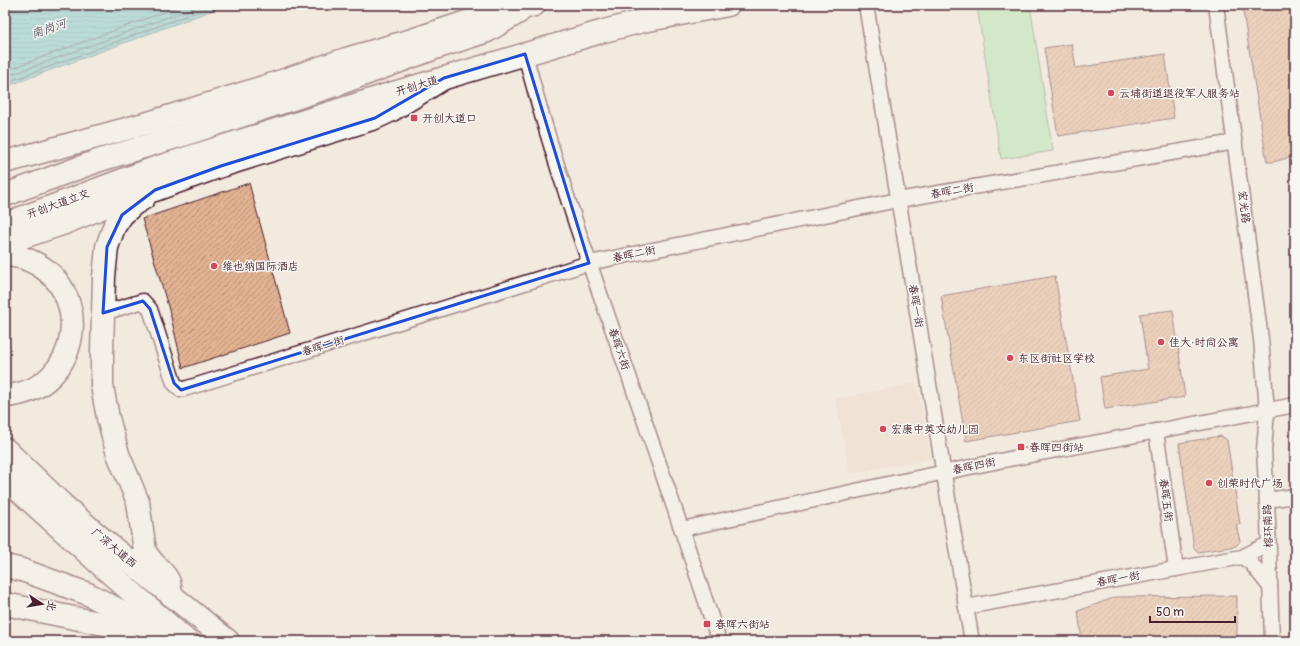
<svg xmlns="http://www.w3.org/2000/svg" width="1300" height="646" font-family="Pangolin,'LXGW WenKai TC',sans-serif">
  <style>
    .built { fill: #edd9c8 }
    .green { fill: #aae7ad; stroke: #7a836c }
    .water { fill: url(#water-rules); stroke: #65858d }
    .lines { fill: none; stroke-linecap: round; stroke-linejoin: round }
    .shore { stroke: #5c636c; stroke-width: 1 }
    .building { fill: url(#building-hatch); stroke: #4a1f2b }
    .street-casing { stroke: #4a1f2b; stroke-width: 17 }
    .primary-casing { stroke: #4a1f2b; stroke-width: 25 }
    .highway-casing { stroke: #4a1f2b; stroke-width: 25 }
    .street { stroke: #f6f6f2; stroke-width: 14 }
    .primary { stroke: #f6f6f2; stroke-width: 22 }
    .highway { stroke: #f6f6f2; stroke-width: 22 }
    .marked { fill: none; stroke: #1d4ed8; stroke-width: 3; stroke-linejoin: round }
    .poi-dot { fill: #d1495b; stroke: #f6f6f2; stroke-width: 1.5 }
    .labels { text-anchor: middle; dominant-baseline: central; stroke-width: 3; stroke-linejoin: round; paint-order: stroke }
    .street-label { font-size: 11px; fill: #4a1f2b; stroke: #f6f6f2 }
    .poi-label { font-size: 11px; fill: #4a1f2b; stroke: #f6f6f2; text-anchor: start }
    .water-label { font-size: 12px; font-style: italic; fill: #58525c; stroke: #f6f6f2 }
  </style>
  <defs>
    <pattern id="water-rules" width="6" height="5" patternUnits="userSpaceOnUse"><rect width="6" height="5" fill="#77c9ce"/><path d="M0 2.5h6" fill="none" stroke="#68acb1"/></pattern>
    <pattern id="building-hatch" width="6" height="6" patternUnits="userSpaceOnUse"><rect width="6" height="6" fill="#e2b392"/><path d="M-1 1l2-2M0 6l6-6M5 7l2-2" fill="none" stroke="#b99177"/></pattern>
  </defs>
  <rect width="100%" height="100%" fill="#f2e9df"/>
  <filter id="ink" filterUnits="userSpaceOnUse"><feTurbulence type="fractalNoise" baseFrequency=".025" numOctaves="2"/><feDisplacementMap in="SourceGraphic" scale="8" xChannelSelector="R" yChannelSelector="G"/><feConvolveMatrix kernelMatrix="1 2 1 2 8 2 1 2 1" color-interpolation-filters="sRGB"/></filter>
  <g filter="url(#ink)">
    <!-- built -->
    <polygon class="built" points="916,383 931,458 850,474 836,399"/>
    <!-- green -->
    <polygon class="green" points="981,5 1030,5 1053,151 1001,159 977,6"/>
    <!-- water -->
    <polygon class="water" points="5,5 227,5 5,87"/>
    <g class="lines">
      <!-- shore -->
      <g class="shore">
        <polyline points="5,71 183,5"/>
        <polyline points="5,77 201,5"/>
        <polyline points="5,83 215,5"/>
      </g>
    </g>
    <!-- building -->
    <g class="building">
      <polygon points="1242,5 1295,5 1295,156 1273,162 1267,162"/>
      <polygon points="1072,44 1076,68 1165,54 1174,118 1058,136 1044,48"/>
      <polygon points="249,183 290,333 183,368 170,313 142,219"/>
      <polygon points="1055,276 1080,421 966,441 941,296"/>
      <polygon points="1173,310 1185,397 1105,409 1100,377 1148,369 1140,314"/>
      <polygon points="1221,436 1227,440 1240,524 1236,525 1240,541 1236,546 1198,552 1194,548 1179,443"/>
      <polygon points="1237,596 1237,641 1082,641 1078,611 1116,597"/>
    </g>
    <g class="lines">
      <defs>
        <g id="street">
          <polyline points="866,5 966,607 972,641"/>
          <polyline points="1216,5 1261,339 1267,410 1264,451 1268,520 1272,641"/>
          <path d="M 525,54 C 554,165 592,272 630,379 C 660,466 690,553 719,641"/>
          <polyline points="103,313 143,301 150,309 174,383 181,390 589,263 898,200 1235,142"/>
          <polyline points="1156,431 1176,569"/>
          <polyline points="1267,500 1295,496"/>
          <polyline points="682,529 883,485 1009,459 1295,405"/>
          <polyline points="1242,557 1251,563 1270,587"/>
          <polyline points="966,607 1242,557 1268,544"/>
        </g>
        <g id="primary">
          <polyline points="5,195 100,160 183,135 338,84 438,47 487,31 519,12"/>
          <polyline points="5,224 152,169 390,94 604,31 643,21 728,5"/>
        </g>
        <g id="highway">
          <polyline points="5,162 155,121 270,85 346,59 412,40 473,20 534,5"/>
          <polyline points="5,194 11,193"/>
          <path d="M 144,198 L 134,204 L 122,215 L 114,227 L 107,247 L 104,277 L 102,351 L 102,386 L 108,418 L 118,454 L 138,502 L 145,551 C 150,563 164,570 169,582 C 170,586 170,590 171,595"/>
          <polyline points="5,243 62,224 126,198 155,190 221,166 375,118 392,110 444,78"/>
          <path d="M 5,255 C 12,256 19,256 26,259 C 97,286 82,391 5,396"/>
          <polyline points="5,449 63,505 107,543 228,641"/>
          <polyline points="5,478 102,566 187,641"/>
          <polyline points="5,566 22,570 88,594 132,617 167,641"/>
          <polyline points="5,604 114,626 148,641"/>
        </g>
      </defs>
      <!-- street casing -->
      <use href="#street" class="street-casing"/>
      <!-- primary casing -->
      <use href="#primary" class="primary-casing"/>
      <!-- highway casing -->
      <use href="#highway" class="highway-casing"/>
      <!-- street -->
      <use href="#street" class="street"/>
      <!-- primary -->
      <use href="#primary" class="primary"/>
      <!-- highway -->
      <use href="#highway" class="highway"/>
    </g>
  </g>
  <!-- marked area -->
  <path d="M0 0H1300V646H0ZM 525,54 L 589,263 L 181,390 L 174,383 L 150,309 L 143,301 L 103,313 L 107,247 L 122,215 L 155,190 L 221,166 L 375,118 L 444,78 Z" fill="#f2e9df" fill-opacity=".55" fill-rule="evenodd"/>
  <path class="marked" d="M 525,54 L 589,263 L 181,390 L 174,383 L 150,309 L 143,301 L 103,313 L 107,247 L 122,215 L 155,190 L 221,166 L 375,118 L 444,78 Z"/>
  <!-- markers -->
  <g class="poi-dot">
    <circle cx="1111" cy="93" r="4"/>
    <rect x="410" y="114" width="8" height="8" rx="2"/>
    <circle cx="214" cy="266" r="4"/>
    <circle cx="1161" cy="342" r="4"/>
    <circle cx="1010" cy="358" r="4"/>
    <circle cx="883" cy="429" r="4"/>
    <rect x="1017" y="443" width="8" height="8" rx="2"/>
    <circle cx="1209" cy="483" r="4"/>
    <rect x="703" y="620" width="8" height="8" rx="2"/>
  </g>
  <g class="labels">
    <!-- street labels -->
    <g class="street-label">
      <text transform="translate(417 86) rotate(-17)">开创大道</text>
      <text transform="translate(952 191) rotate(-10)">春晖二街</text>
      <text transform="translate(58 204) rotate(-20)">开创大道立交</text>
      <text transform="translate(1244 207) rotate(83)">宏光路</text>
      <text transform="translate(634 254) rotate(-12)">春晖二街</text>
      <text transform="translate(916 306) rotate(81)">春晖一街</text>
      <text transform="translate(323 346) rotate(-17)">春晖二街</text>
      <text transform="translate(619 349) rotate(71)">春晖六街</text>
      <text transform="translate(974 466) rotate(-11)">春晖四街</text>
      <text transform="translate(1166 500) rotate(82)">春晖五街</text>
      <text transform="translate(1268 526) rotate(-92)">榕环南路</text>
      <text transform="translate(114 548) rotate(40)">广深大道西</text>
      <text transform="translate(1118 579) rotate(-10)">春晖一街</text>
    </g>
    <!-- poi labels -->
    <g class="poi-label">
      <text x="1119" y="93">云埔街道退役军人服务站</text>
      <text x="422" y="118">开创大道口</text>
      <text x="222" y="266">维也纳国际酒店</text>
      <text x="1169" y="342">佳大·时尚公寓</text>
      <text x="1018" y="358">东区街社区学校</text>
      <text x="891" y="429">宏康中英文幼儿园</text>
      <text x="1029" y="447">春晖四街站</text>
      <text x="1217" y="483">创荣时代广场</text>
      <text x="715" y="624">春晖六街站</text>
    </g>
    <!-- water labels -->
    <g class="water-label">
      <text transform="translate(49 29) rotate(-19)">南岗河</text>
    </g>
  </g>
  <!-- margin -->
  <rect width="1300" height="646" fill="none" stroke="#f6f6f2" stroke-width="20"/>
  <rect x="10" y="10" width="1280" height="626" fill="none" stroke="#4a1f2b" stroke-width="1.5" filter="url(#ink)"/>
  <!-- north arrow -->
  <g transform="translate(42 604) rotate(102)" stroke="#f6f6f2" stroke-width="3" paint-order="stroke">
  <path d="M0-3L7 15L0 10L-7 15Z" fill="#4a1f2b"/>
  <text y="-6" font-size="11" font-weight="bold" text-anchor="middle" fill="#4a1f2b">北</text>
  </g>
  <!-- scale -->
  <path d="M1150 616v6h85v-6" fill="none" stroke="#4a1f2b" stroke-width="2"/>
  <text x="1156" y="616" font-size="12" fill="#4a1f2b" stroke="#f6f6f2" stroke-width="3" paint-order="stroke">50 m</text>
</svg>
